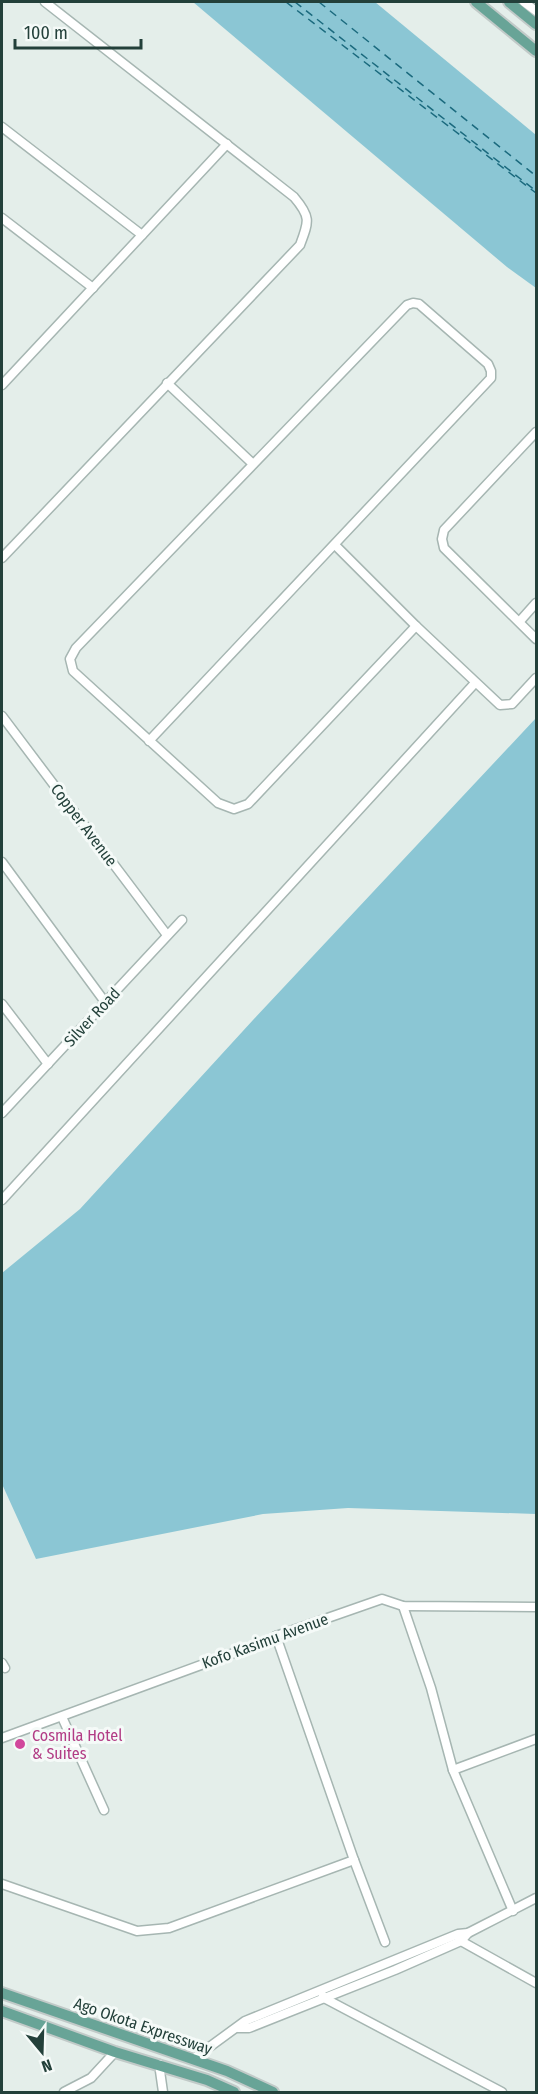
<svg xmlns="http://www.w3.org/2000/svg" width="538" height="2094" font-family="'Fira Sans Condensed',sans-serif">
  <style>
    .water { fill: #8bc6d4 }
    .lines { fill: none; stroke-linecap: round; stroke-linejoin: round }
    .ferry { stroke: #1b6a7e; stroke-width: 1.5; stroke-dasharray: 8 6; stroke-linecap: butt }
    .minor-casing { stroke: #a6b6b2; stroke-width: 11 }
    .major-casing { stroke: #c1cac8; stroke-width: 14 }
    .minor { stroke: #fff; stroke-width: 8 }
    .major { stroke: #68a497; stroke-width: 10 }
    .hotel-dot { fill: #d1479c; stroke: #f5faf8; stroke-width: 2 }
    .labels { text-anchor: middle; dominant-baseline: central; stroke-width: 6; stroke-linejoin: round; paint-order: stroke }
    .street-label { font-size: 16px; fill: #23403a; stroke: #f5faf8 }
    .hotel-label { font-size: 16px; fill: #b23c85; stroke: #f5faf8; text-anchor: start }
  </style>
  <rect width="100%" height="100%" fill="#e4eeea"/>
  <!-- water -->
  <g class="water">
    <polygon points="193,2 375,2 536,135 536,288 507,267"/>
    <polygon points="536,718 536,1514 348,1508 263,1514 36,1559 2,1484 2,1273 80,1209 253,1020"/>
  </g>
  <g class="lines">
    <!-- ferry -->
    <g class="ferry">
      <polyline points="286,2 536,193"/>
      <polyline points="295,2 536,191"/>
      <polyline points="319,2 536,176"/>
    </g>
    <defs>
      <g id="minor">
        <polyline points="524,2 536,11"/>
        <polyline points="2,127 142,235"/>
        <polyline points="2,218 93,288"/>
        <polyline points="167,383 253,464"/>
        <polyline points="2,385 227,144"/>
        <polyline points="536,432 444,530 442,539 444,548 536,639"/>
        <polyline points="335,545 416,626 500,705 512,704 536,678"/>
        <path d="M 2,558 L 300,245 C 309,221 311,217 294,197 L 45,2"/>
        <polyline points="520,621 536,603"/>
        <polyline points="2,716 167,935"/>
        <polyline points="149,741 491,378 491,371 488,364 419,304 413,303 407,305 76,648 70,659 73,671 218,803 234,809 248,804 416,626"/>
        <polyline points="2,862 105,1002"/>
        <polyline points="2,1004 48,1064"/>
        <polyline points="2,1113 182,920"/>
        <polyline points="2,1200 475,683"/>
        <polyline points="403,1606 431,1688 453,1770 513,1911"/>
        <polyline points="276,1636 354,1860 385,1942"/>
        <polyline points="2,1663 5,1668"/>
        <polyline points="62,1717 104,1810"/>
        <polyline points="2,1738 269,1640 276,1636 382,1599 403,1606 536,1607"/>
        <polyline points="453,1770 536,1739"/>
        <polyline points="2,1884 137,1931 169,1928 354,1860"/>
        <polyline points="459,1937 461,1941 536,1983"/>
        <polyline points="323,1996 324,1998 502,2092"/>
        <polyline points="238,2028 249,2028 395,1970 461,1941 468,1933"/>
        <polyline points="193,2059 245,2021 458,1934 468,1933 536,1898"/>
        <polyline points="159,2064 163,2092"/>
        <polyline points="64,2092 91,2078 115,2052"/>
      </g>
      <g id="major">
        <polyline points="476,2 536,51"/>
        <polyline points="509,2 536,24"/>
        <polyline points="2,1993 227,2071 273,2092"/>
        <polyline points="2,2011 115,2052 207,2080 234,2092"/>
      </g>
    </defs>
    <!-- minor casing -->
    <use href="#minor" class="minor-casing"/>
    <!-- major casing -->
    <use href="#major" class="major-casing"/>
    <!-- minor -->
    <use href="#minor" class="minor"/>
    <!-- major -->
    <use href="#major" class="major"/>
  </g>
  <!-- markers -->
  <circle class="hotel-dot" cx="20" cy="1744" r="6"/>
  <g class="labels">
    <!-- street labels -->
    <g class="street-label">
      <text transform="translate(84 825) rotate(53)">Copper Avenue</text>
      <text transform="translate(92 1017) rotate(-47)">Silver Road</text>
      <text transform="translate(265 1641) rotate(-20)">Kofo Kasimu Avenue</text>
      <text transform="translate(143 2026) rotate(19)">Ago Okota Expressway</text>
    </g>
    <!-- hotel labels -->
    <g class="hotel-label">
      <text x="32" y="1735">Cosmila Hotel<tspan x="32" dy="18">&amp; Suites</tspan></text>
    </g>
  </g>
  <!-- border -->
  <rect width="538" height="2094" fill="none" stroke="#23403a" stroke-width="6"/>
  <!-- north arrow -->
  <g transform="translate(42 2052) rotate(161)" stroke="#f5faf8" stroke-width="4.5" paint-order="stroke">
  <path d="M0-4.5L10 22L0 15L-10 22Z" fill="#23403a"/>
  <text y="-9" font-size="16" font-weight="bold" text-anchor="middle" fill="#23403a">N</text>
  </g>
  <!-- scale -->
  <path d="M15 39v9h126v-9" fill="none" stroke="#23403a" stroke-width="3"/>
  <text x="24" y="39" font-size="18" fill="#23403a" stroke="#f5faf8" stroke-width="4.5" paint-order="stroke">100 m</text>
</svg>
